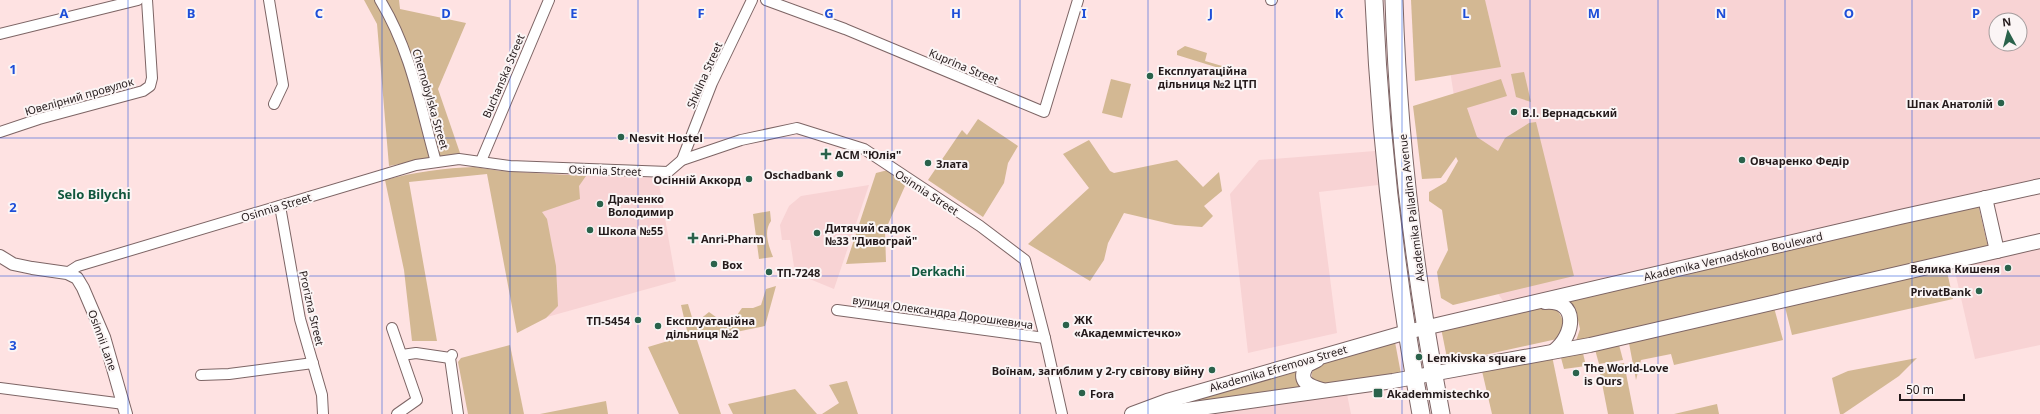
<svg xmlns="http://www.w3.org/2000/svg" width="2040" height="414" font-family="'Noto Sans',sans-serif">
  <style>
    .built { fill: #f8d3d4; fill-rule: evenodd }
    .green { fill: #d3b893 }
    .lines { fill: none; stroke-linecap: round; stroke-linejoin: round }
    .minor-casing { stroke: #7d6565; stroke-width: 12 }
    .tertiary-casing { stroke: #7d6565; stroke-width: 14 }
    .secondary-casing { stroke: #7d6565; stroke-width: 16 }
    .trunk-casing { stroke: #7d6565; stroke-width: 19 }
    .minor { stroke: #fff; stroke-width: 10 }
    .tertiary { stroke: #fff; stroke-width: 12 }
    .secondary { stroke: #fff; stroke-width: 14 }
    .trunk { stroke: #fff; stroke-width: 17 }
    .grid { fill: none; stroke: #1d4ed8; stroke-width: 1; stroke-opacity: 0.55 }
    .poi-dot { fill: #2a624b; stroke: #fbf5f5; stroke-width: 1.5 }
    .labels { text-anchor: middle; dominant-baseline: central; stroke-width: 4; stroke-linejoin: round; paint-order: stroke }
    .street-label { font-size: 11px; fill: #241a1b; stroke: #fbf5f5 }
    .poi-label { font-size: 11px; font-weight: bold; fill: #241a1b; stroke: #fbf5f5; text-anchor: start }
    .neighbourhood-label { font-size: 12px; font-weight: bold; fill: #10563d; stroke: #fbf5f5 }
    .quarter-label { font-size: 13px; font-weight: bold; fill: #10563d; stroke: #fbf5f5 }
    .grid-label { font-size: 13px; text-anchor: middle; font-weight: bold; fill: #1d4ed8; stroke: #fbf5f5; stroke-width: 4; stroke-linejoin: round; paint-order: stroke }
  </style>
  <rect width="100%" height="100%" fill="#fee2e2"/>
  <!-- built -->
  <g class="built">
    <path d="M 1439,0 L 2040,0 L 2040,179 L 1504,302 L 1485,276 L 1469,192 ZM 1996,20 L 2020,20 L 2020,44 L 1996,44 Z"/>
    <polygon points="1375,151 1378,185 1319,192 1337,333 1248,353 1230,194 1259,160"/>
    <polygon points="502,171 658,178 676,281 529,322"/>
    <polygon points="869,185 834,289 795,273 790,240 782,240 780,225 789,206 801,196"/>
    <polygon points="2040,246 2040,345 1975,359 1953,263"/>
    <polygon points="1347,394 1351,414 1217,414 1256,406"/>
  </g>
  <!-- green -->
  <g class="green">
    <polygon points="364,0 399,0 400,9 466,23 438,89 460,153 389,166 377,24"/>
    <polygon points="1411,0 1485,0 1501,67 1415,81"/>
    <polygon points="1185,46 1207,53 1205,61 1236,70 1235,73 1177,55 1177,51"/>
    <polygon points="1524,72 1531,102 1516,97 1511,74"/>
    <polygon points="1111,79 1131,84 1122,118 1102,113"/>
    <polygon points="1501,79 1507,96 1467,108 1477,137 1498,151 1505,138 1529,123 1536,122 1574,276 1453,305 1441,298 1437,272 1448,250 1442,210 1429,201 1429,192 1446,182 1458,161 1456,157 1441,178 1422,179 1413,106"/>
    <polygon points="978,119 1018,146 1008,163 1004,183 983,217 928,180 962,130 967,135"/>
    <polygon points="1089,140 1110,171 1114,173 1177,160 1203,187 1219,172 1222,191 1204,206 1213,216 1202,227 1175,225 1124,213 1108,243 1104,260 1090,281 1028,244 1089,188 1063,154"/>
    <path d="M 475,167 L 501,171 L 586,176 L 579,186 L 580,199 L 542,212 L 547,219 L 556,266 L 558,306 L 546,318 L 517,333 L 487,174 L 409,182 L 437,341 L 412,341 L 404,270 L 385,180 C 414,172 444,168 475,167 Z"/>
    <polygon points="888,170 905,186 885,231 886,262 846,264 876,173"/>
    <polygon points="1978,204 1988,247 1576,341 1580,329 1575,307 1562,298"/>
    <path d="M 770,211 L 771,221 C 763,232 769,246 773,257 L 759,259 L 753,214 Z"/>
    <polygon points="1946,267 1953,299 1792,335 1784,303"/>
    <polygon points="776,286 765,326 697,340 721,414 679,414 648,347 688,335 681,305 688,304 694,324 709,312 720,320 735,318 742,308 753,308 761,305 766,289"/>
    <polygon points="1773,304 1783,340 1674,365 1671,354 1641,360 1636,380 1628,338"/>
    <path d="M 1541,305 L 1557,310 C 1566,323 1565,326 1557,339 L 1448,363 L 1441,328 Z"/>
    <polygon points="1618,341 1623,360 1599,364 1594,346"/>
    <path d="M 1395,342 L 1401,374 L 1326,385 C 1309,382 1307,372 1321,362 Z"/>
    <polygon points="510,345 524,414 468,414 458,362 461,358"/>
    <polygon points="1582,349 1586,366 1564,369 1560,354"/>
    <polygon points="1552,356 1564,414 1492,414 1482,371"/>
    <polygon points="1917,358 1899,376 1843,414 1840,414 1832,378 1848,371"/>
    <polygon points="1624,363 1634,414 1608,414 1599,368"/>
    <polygon points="1300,370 1304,388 1188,405 1182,403"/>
    <polygon points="847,381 858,414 822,414 839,403 829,385"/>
    <polygon points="795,389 817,414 733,414 728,404"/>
    <polygon points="606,401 608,414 540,414"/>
    <polygon points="1717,404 1719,414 1674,414"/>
  </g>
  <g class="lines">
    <defs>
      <g id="minor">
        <polyline points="269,0 283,85 274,104"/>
        <path d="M 380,0 C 411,51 420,105 436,162"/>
        <polyline points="766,0 845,29 1044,112 1078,0"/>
        <polyline points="1271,0 1272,0"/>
        <polyline points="0,34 138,0"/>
        <polyline points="0,132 39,119 143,91 150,86 152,78 147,0"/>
        <polyline points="682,160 712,83 752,0"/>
        <polyline points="481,161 549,0"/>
        <polyline points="280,206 300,319 322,395 323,414"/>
        <polyline points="67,273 78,266 416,165 459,159 510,166 668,172 682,160 741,140 797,128 864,149 980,226 1025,260 1045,338 1062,414"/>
        <polyline points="837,310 1045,338"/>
        <polyline points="392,328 417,400 397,414"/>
        <polyline points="402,355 416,353 450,358"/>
        <polyline points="452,355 450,358 458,414"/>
        <polyline points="201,375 229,374 313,363"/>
        <polyline points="0,388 124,404"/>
      </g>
      <polyline id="tertiary" points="0,256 13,264 32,268 67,273 77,278 83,288 104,337 126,414"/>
      <g id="secondary">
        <polyline points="1985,198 1997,251"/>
        <path d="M 1545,302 C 1579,299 1575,335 1554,351"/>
        <path d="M 1317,360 L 1307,365 C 1297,381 1308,386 1322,390"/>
        <polyline points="1132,414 1167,401 1407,332 1900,217 2040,186"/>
        <polyline points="1144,414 1172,412 1393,381 1590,345 2040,241"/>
      </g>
      <g id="trunk">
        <path d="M 1374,0 C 1380,139 1396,277 1421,414"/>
        <path d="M 1394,0 C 1398,138 1415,278 1441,414"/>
      </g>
    </defs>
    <!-- minor casing -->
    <use href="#minor" class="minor-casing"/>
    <!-- tertiary casing -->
    <use href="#tertiary" class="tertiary-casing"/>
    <!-- secondary casing -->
    <use href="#secondary" class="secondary-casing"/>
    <!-- trunk casing -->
    <use href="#trunk" class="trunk-casing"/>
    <!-- minor -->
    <use href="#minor" class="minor"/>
    <!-- tertiary -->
    <use href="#tertiary" class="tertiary"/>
    <!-- secondary -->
    <use href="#secondary" class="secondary"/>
    <!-- trunk -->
    <use href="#trunk" class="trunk"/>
  </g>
  <!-- grid -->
  <path class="grid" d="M 128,0 L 128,414M 255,0 L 255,414M 382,0 L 382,414M 510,0 L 510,414M 638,0 L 638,414M 765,0 L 765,414M 892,0 L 892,414M 1020,0 L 1020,414M 1148,0 L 1148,414M 1275,0 L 1275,414M 1402,0 L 1402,414M 1530,0 L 1530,414M 1658,0 L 1658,414M 1785,0 L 1785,414M 1912,0 L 1912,414M 0,138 L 2040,138M 0,276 L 2040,276"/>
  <!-- markers -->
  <g class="poi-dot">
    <circle cx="1150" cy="76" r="4"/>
    <circle cx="2001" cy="103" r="4"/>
    <circle cx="1514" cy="112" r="4"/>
    <circle cx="621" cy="137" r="4"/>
    <path d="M824 148h4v4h4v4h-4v4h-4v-4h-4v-4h4z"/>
    <circle cx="1742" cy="160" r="4"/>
    <circle cx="928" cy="163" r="4"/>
    <circle cx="840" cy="174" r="4"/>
    <circle cx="749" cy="179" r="4"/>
    <circle cx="600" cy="204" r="4"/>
    <circle cx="590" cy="230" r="4"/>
    <circle cx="817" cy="233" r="4"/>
    <path d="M691 232h4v4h4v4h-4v4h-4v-4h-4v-4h4z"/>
    <circle cx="714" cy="264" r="4"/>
    <circle cx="2008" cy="268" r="4"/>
    <circle cx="769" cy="272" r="4"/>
    <circle cx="1979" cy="291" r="4"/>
    <circle cx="638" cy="320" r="4"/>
    <circle cx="1066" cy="325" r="4"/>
    <circle cx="658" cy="326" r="4"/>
    <circle cx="1419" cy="357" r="4"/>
    <circle cx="1212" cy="370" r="4"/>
    <circle cx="1576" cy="373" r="4"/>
    <circle cx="1082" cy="393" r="4"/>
    <rect x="1373" y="388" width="10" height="10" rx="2"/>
  </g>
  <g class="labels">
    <!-- street labels -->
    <g class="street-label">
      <text transform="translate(964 66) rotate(23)">Kuprina Street</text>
      <text transform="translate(704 75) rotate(-66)">Shkilna Street</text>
      <text transform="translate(503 76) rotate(-67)">Buchanska Street</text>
      <text transform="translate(79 96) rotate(-16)">Ювелірний провулок</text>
      <text transform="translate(431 99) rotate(74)">Chernobylska Street</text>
      <text transform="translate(605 170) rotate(2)">Osinnia Street</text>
      <text transform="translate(927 192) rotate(33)">Osinnia Street</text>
      <text transform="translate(276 207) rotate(-17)">Osinnia Street</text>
      <text transform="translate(1411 208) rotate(-97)">Akademika Palladina Avenue</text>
      <text transform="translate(1733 256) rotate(-13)">Akademika Vernadskoho Boulevard</text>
      <text transform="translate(312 308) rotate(77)">Prorizna Street</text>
      <text transform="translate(943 312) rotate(8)">вулиця Олександра Дорошкевича</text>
      <text transform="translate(103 340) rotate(70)">Osinnii Lane</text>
      <text transform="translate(1278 368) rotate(-16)">Akademika Efremova Street</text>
    </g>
    <!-- poi labels -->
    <g class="poi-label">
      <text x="1158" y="70">Експлуатаційна<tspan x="1158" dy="13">дільниця №2 ЦТП</tspan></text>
      <text x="1993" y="103" text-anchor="end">Шпак Анатолій</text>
      <text x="1522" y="112">В.І. Вернадський</text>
      <text x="629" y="137">Nesvit Hostel</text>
      <text x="835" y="154">АСМ "Юлія"</text>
      <text x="1750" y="160">Овчаренко Федір</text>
      <text x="936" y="163">Злата</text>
      <text x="832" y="174" text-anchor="end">Oschadbank</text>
      <text x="741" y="179" text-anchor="end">Осінній Аккорд</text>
      <text x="608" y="198">Драченко<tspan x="608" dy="13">Володимир</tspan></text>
      <text x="825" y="227">Дитячий садок<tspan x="825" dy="13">№33 "Дивограй"</tspan></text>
      <text x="598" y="230">Школа №55</text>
      <text x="701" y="238">Anri-Pharm</text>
      <text x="722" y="264">Box</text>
      <text x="2000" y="268" text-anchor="end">Велика Кишеня</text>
      <text x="777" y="272">ТП-7248</text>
      <text x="1971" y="291" text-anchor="end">PrivatBank</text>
      <text x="1074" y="319">ЖК<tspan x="1074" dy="13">«Академмістечко»</tspan></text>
      <text x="630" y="320" text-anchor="end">ТП-5454</text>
      <text x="666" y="320">Експлуатаційна<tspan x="666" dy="13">дільниця №2</tspan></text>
      <text x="1427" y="357">Lemkivska square</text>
      <text x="1584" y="367">The World-Love<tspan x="1584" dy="13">is Ours</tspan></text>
      <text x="1204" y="370" text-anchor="end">Воїнам, загиблим у 2-гу світову війну</text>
      <text x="1090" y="393">Fora</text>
      <text x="1387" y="393">Akademmistechko</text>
    </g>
    <!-- neighbourhood labels -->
    <g class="neighbourhood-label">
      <text x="938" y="271">Derkachi</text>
    </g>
    <!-- quarter labels -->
    <g class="quarter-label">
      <text x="94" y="194">Selo Bilychi</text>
    </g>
  </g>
  <g class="grid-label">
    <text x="64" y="18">A</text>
    <text x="191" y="18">B</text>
    <text x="319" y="18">C</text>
    <text x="446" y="18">D</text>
    <text x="574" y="18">E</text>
    <text x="701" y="18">F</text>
    <text x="829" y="18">G</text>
    <text x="956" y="18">H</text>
    <text x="1084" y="18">I</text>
    <text x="1211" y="18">J</text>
    <text x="1339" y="18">K</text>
    <text x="1466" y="18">L</text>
    <text x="1594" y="18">M</text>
    <text x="1721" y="18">N</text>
    <text x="1849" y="18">O</text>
    <text x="1976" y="18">P</text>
    <text x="13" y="74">1</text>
    <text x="13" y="212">2</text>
    <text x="13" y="350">3</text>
  </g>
  <!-- north arrow -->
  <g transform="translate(2008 32) rotate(353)"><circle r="19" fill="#fbf5f5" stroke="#a59d9e"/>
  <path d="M0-3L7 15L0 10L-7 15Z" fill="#2a624b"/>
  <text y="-6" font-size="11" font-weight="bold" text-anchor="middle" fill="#241a1b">N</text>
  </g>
  <!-- scale -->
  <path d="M1900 394v6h64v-6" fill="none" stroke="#241a1b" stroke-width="2"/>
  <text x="1906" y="394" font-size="12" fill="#241a1b" stroke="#fbf5f5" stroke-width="3" paint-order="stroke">50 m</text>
</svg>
